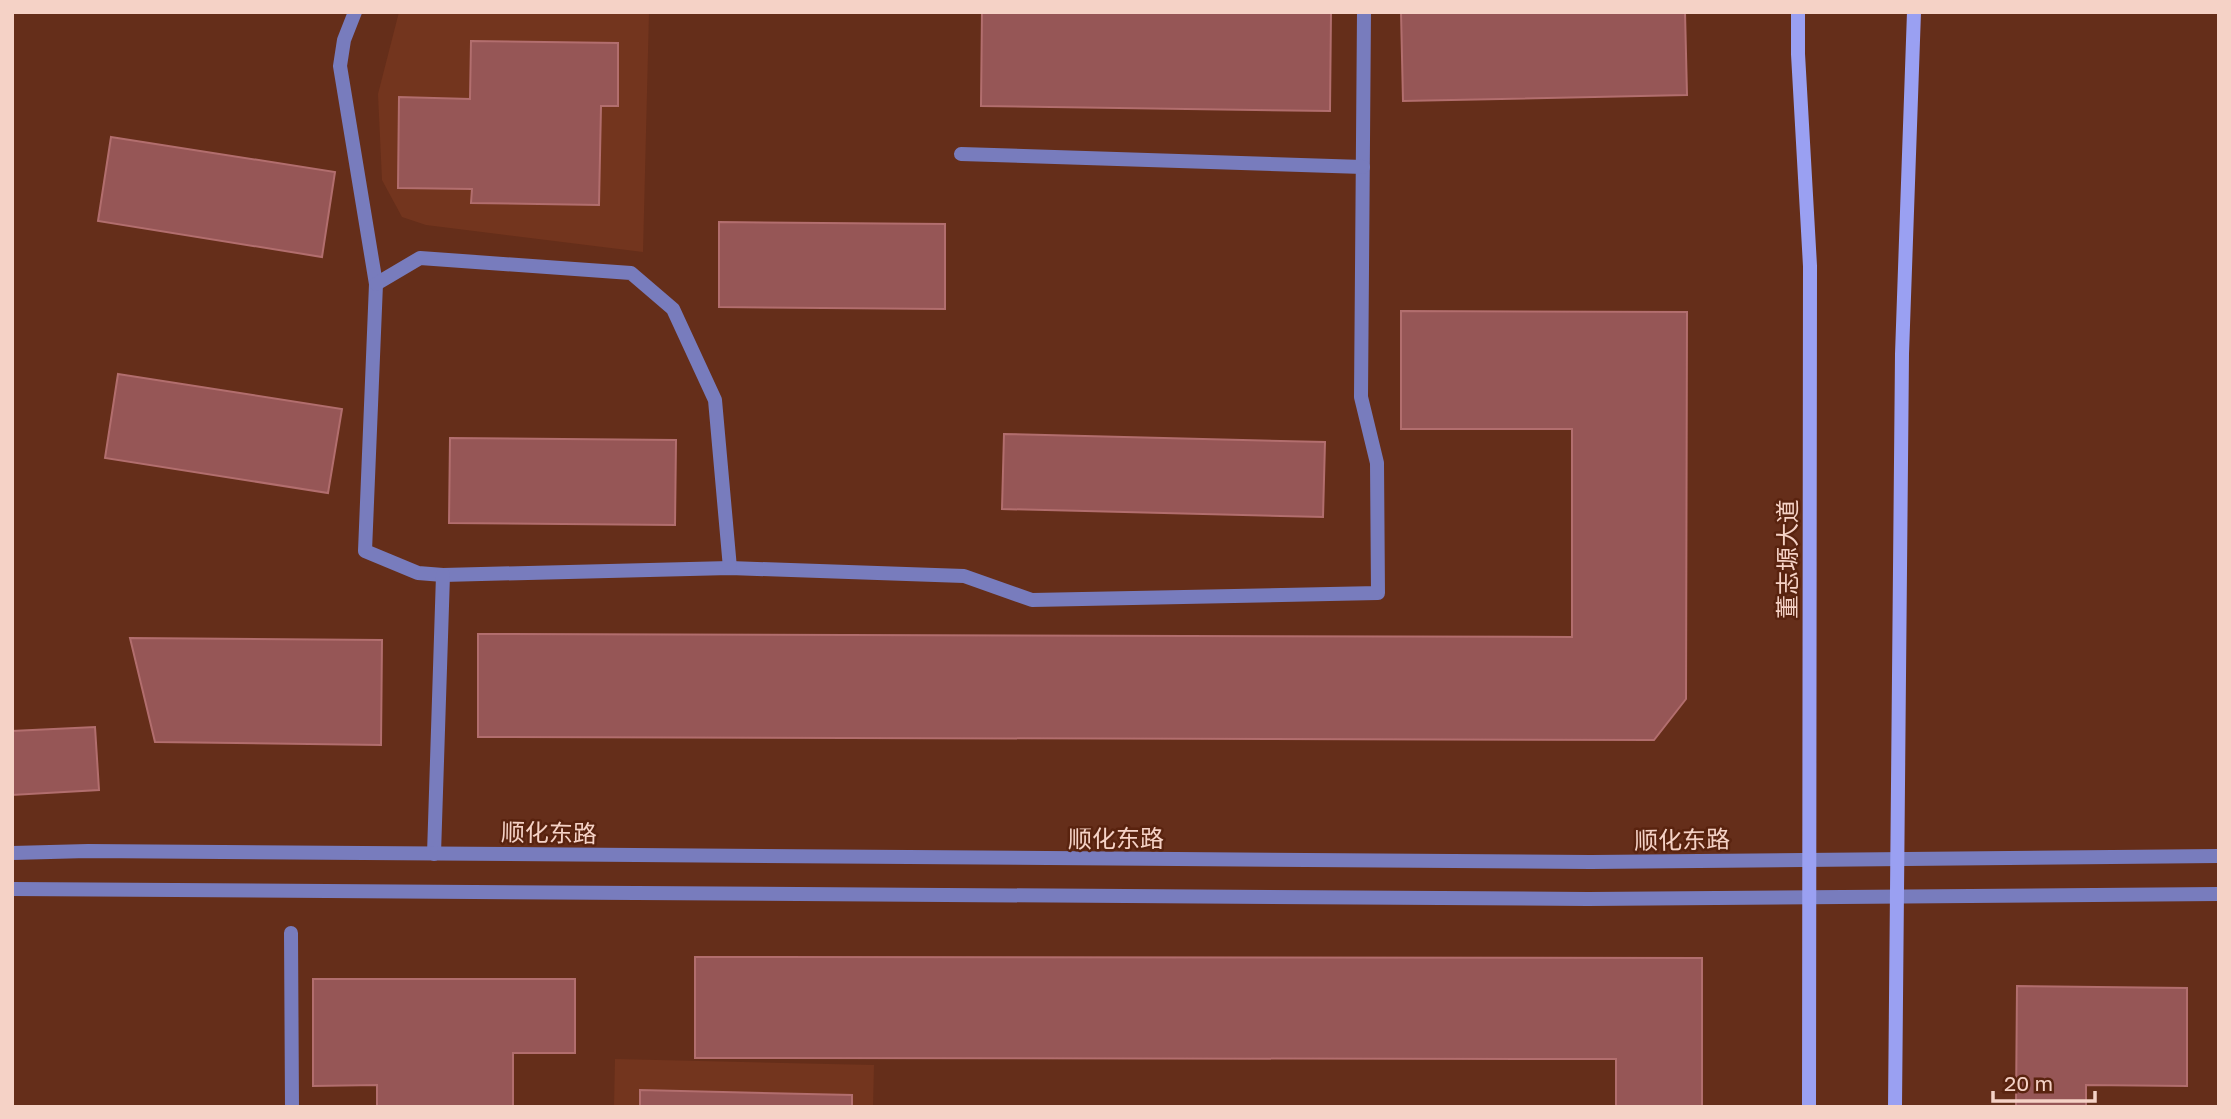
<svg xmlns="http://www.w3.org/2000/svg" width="2231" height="1119" font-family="'Golos Text','Noto Sans SC',sans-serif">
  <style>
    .built { fill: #73351e }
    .building { fill: #965656; stroke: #b26e6e; stroke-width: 2 }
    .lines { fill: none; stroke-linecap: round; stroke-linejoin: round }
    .service { stroke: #787cbd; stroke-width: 14 }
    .minor { stroke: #787cbd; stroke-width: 14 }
    .tertiary { stroke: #787cbd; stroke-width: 14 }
    .secondary { stroke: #9aa0f2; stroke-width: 14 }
    .labels { text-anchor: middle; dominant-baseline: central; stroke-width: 5; stroke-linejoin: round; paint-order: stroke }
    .street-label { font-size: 24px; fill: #f5d2c6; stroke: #59230f }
  </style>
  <rect width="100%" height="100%" fill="#652e1a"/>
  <!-- built -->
  <g class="built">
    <polygon points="399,12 649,12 643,252 426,225 402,217 382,180 378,94"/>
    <polygon points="615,1059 874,1065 873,1107 614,1107"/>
  </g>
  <!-- building -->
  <g class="building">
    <polygon points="982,12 1331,12 1330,111 981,106"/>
    <polygon points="1401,12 1685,12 1687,95 1403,101"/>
    <polygon points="471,41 618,43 618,106 601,106 599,205 471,203 472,189 398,188 399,97 470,99"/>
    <polygon points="111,137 335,172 322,257 98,221"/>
    <polygon points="719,222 945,224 945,309 719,307"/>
    <polygon points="1401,311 1687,312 1686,699 1654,740 478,737 478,634 1572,637 1572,429 1401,429"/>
    <polygon points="118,374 342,409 328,493 105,458"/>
    <polygon points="1004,434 1325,442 1323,517 1002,509"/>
    <polygon points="450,438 676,440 675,525 449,523"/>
    <polygon points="130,638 382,640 381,745 155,742"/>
    <polygon points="95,727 99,790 12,795 12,731"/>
    <polygon points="695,957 1702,958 1702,1107 1616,1107 1616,1059 695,1058"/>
    <polygon points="313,979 575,979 575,1053 513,1053 513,1107 377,1107 377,1085 313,1086"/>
    <polygon points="2017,986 2187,988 2187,1086 2086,1085 2086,1107 2016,1107"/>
    <polygon points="640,1090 852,1095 852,1107 640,1107"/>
  </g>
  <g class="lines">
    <!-- service -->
    <g class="service">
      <polyline points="355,12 344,40 340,66 376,284 365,551 418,573 443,575 730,568 964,576 1032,600 1378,593 1377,463 1361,397 1364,12"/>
      <polyline points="961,154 1363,167"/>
      <polyline points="376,284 420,258 631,273 673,309 715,400 730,568"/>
      <polyline points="434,854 443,575"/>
    </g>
    <!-- minor -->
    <polyline class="minor" points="291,933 292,1107"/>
    <!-- tertiary -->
    <g class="tertiary">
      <polyline points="12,853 88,851 1591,862 2219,856"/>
      <polyline points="12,889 1588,899 2219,894"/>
    </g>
    <!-- secondary -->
    <g class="secondary">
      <polyline points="1798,12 1798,54 1810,266 1809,1107"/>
      <polyline points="1895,1107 1902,354 1914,12"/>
    </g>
  </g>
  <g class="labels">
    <!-- street labels -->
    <g class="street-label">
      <text transform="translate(1786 559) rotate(-90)">董志塬大道</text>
      <text transform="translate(549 832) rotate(1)">顺化东路</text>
      <text x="1116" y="837">顺化东路</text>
      <text transform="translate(1682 839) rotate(-1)">顺化东路</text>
    </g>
  </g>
  <!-- border -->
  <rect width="2231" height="1119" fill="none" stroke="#f5d2c6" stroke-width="28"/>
  <!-- scale -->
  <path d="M1993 1091v10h102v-10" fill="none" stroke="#f5d2c6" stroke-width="3.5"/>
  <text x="2004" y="1091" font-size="21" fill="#f5d2c6" stroke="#59230f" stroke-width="5" paint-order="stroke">20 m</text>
</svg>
